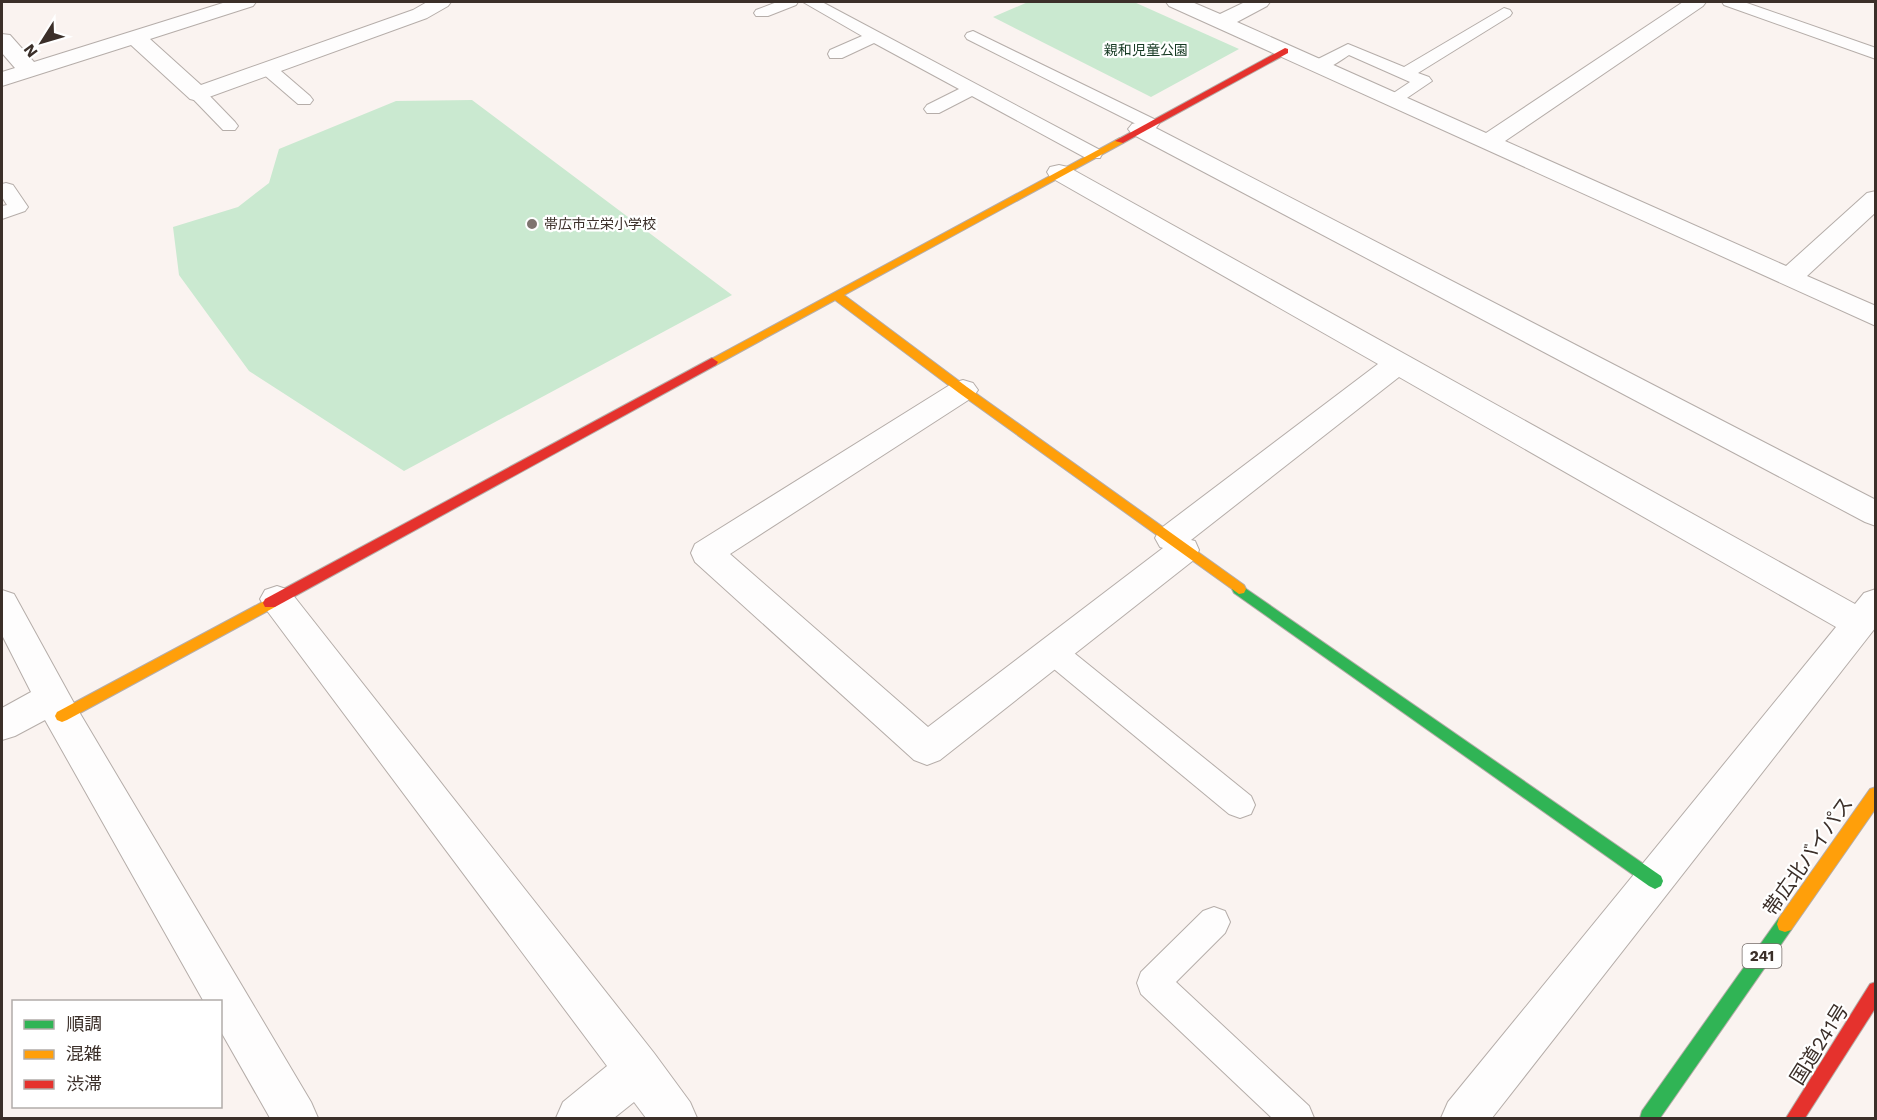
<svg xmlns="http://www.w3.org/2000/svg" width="1877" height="1120" font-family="'Work Sans','Noto Sans JP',sans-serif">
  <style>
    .green { fill: #cae9d0 }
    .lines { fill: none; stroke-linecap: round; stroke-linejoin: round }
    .lane-casing { stroke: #b5ada9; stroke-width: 2 }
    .street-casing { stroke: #b5ada9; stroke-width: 2 }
    .fast-casing { stroke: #b5ada9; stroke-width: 2 }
    .slow-casing { stroke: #b5ada9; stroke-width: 2 }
    .jam-casing { stroke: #b5ada9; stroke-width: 2 }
    .lane { fill: #fefdfd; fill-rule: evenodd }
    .street { fill: #fefdfd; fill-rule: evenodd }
    .fast { fill: #30b455; fill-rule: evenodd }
    .slow { fill: #ff9f0a; fill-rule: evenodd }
    .jam { fill: #e5322d; fill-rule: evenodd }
    .poi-dot { fill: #7e746f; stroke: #fff; stroke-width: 2 }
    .labels { text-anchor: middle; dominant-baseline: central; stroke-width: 4.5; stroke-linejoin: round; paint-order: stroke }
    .far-park-label { font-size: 14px; fill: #163a23; stroke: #fff }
    .far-poi-label { font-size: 14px; fill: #3b2f29; stroke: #fff; text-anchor: start }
    .shield { fill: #fff; stroke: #766d69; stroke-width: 1.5 }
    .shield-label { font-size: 15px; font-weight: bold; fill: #3b2f29 }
    .near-street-label { font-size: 20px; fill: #3b2f29; stroke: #fff }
  </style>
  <rect width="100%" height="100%" fill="#faf3f0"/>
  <!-- green -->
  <g class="green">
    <polygon points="1028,2 1134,2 1239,49 1151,97 993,17"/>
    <polygon points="472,100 732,295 404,471 249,371 179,275 173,227 238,207 269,183 279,149 396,101"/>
  </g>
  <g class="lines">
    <defs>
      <g id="lane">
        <polygon points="777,2 798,2 796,5 768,16 756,16 754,13 756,10"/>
        <polygon points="803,2 822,2 1100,150 1102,154 1100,158 1086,158 972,96 939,113 927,113 924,109 927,105 959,89 874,43 842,58 830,58 828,54 830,50 862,36"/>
        <polygon points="1722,2 1744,2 1876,48 1876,59 1724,5"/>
        <path d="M 1504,8 L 1510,10 L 1512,13 L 1510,16 L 1418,73 L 1429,77 L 1432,81 L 1398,104 L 1386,104 L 1383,100 L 1410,82 L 1349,55 C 1338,62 1325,73 1312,70 L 1310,66 L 1312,62 L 1348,44 L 1404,67 Z"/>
        <polygon points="973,31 1156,120 1159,124 1156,128 1144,128 967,39 965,36 967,33"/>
        <polygon points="268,64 274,65 310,96 313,100 310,104 298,104 262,73 259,69 262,65"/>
        <polygon points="198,89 204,90 235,122 238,126 235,130 223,130 192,98 189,94 192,90"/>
        <polygon points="6,183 13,185 28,207 25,211 2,219 2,206 7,205 2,197 2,184"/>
        <polygon points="1053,641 1063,644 1251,796 1255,805 1251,814 1240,818 1229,814 1043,660 1039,652 1043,644"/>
        <polygon points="1214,907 1225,911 1230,922 1225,933 1176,982 1309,1106 1314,1118 1272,1118 1141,994 1137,983 1141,972 1203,911"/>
      </g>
      <g id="street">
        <polygon points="226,2 256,2 253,6 150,39 201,85 413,10 427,2 451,2 448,6 427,18 198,101 190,99 131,45 2,86 2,72 15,68 2,53 2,34 10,35 34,62"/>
        <polygon points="1166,2 1192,2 1220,14 1245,2 1270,2 1267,6 1237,22 1486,133 1683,2 1706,2 1703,6 1505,141 1786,266 1867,193 1876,191 1876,212 1807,276 1876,306 1876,326 1169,6"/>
        <polygon points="1140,122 1148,124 1876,500 1876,526 1865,522 1132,134 1128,129 1132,124"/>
        <polygon points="1059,165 1068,167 1855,604 1864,593 1876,589 1876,627 1492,1118 1441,1118 1448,1102 1836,627 1399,377 1191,540 1195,541 1199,550 1195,559 940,760 927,765 914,760 695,562 691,553 695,544 953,383 963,380 973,383 978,390 973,397 730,554 928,727 1163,548 1160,547 1155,538 1160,529 1378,364 1050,177 1047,172 1050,167"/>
        <polygon points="277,586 289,590 654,1053 690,1102 697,1118 646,1118 634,1102 614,1118 556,1118 563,1102 607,1066 265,608 260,599 265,590"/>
        <polygon points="2,590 14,594 75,705 311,1102 318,1118 270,1118 220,1030 220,1002 204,1002 45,720 15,736 2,740 2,708 31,692 2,635"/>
      </g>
      <g id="fast">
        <polygon points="1239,584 1661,876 1663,881 1661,886 1655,889 1649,886 1234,593 1232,589 1234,585"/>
        <polygon points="1785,916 1791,918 1793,924 1791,930 1660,1118 1640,1118 1642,1111 1779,918"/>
      </g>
      <g id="slow">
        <polygon points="1120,138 1123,139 1123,143 844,295 967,387 1244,585 1246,589 1244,593 1239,594 959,393 835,300 716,365 712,366 706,362"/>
        <polygon points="270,598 275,599 277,603 275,607 67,720 62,722 57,720 55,716 57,712"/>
        <polygon points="1876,787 1876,808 1791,930 1785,932 1779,930 1777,924 1779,918 1870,789"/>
      </g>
      <g id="jam">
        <polygon points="1285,48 1288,49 1288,53 1123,143 1115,141"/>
        <polygon points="712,358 718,362 716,365 275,607 265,607 263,603 265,599"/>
        <polygon points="1876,982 1876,1007 1805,1118 1786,1118 1870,984"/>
      </g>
    </defs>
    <!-- lane casing -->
    <use href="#lane" class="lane-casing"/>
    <!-- street casing -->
    <use href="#street" class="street-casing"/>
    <!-- fast casing -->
    <use href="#fast" class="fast-casing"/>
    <!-- slow casing -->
    <use href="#slow" class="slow-casing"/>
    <!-- jam casing -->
    <use href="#jam" class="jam-casing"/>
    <!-- lane -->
    <use href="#lane" class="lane"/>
    <!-- street -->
    <use href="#street" class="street"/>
    <!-- fast -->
    <use href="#fast" class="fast"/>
    <!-- slow -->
    <use href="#slow" class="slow"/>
    <!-- jam -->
    <use href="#jam" class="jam"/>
  </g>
  <!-- markers -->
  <circle class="poi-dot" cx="532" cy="224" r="6"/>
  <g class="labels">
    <!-- far-park labels -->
    <g class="far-park-label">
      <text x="1146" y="50">親和児童公園</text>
    </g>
    <!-- far-poi labels -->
    <g class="far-poi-label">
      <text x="544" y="224">帯広市立栄小学校</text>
    </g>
    <!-- shield labels -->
    <rect class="shield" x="1742.5" y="944" width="39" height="24" rx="4.5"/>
    <g class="shield-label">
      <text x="1762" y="956">241</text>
    </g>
    <!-- near-street labels -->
    <g class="near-street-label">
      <text transform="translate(1808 856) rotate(-55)">帯広北バイパス</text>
      <text transform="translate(1819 1044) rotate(-58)">国道241号</text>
    </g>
  </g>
  <!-- border -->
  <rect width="1877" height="1120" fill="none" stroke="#3b2f29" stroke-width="6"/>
  <!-- legend -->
  <rect x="12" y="1000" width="210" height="108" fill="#ffffff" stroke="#b1aca9" stroke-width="1.5"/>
  <rect x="24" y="1020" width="30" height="9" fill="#30b455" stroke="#b1aca9" stroke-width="1.5"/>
  <text x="66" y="1030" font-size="18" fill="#3b2f29">順調</text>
  <rect x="24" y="1050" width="30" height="9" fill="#ff9f0a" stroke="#b1aca9" stroke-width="1.5"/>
  <text x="66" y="1060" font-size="18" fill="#3b2f29">混雑</text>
  <rect x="24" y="1080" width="30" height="9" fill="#e5322d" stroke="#b1aca9" stroke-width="1.5"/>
  <text x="66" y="1090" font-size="18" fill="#3b2f29">渋滞</text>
  <!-- north arrow -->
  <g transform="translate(42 42) rotate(233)" stroke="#ffffff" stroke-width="4.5" paint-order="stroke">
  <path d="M0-4.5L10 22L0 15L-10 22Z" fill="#3b2f29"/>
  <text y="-9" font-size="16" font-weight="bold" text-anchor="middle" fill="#3b2f29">N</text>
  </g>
</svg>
